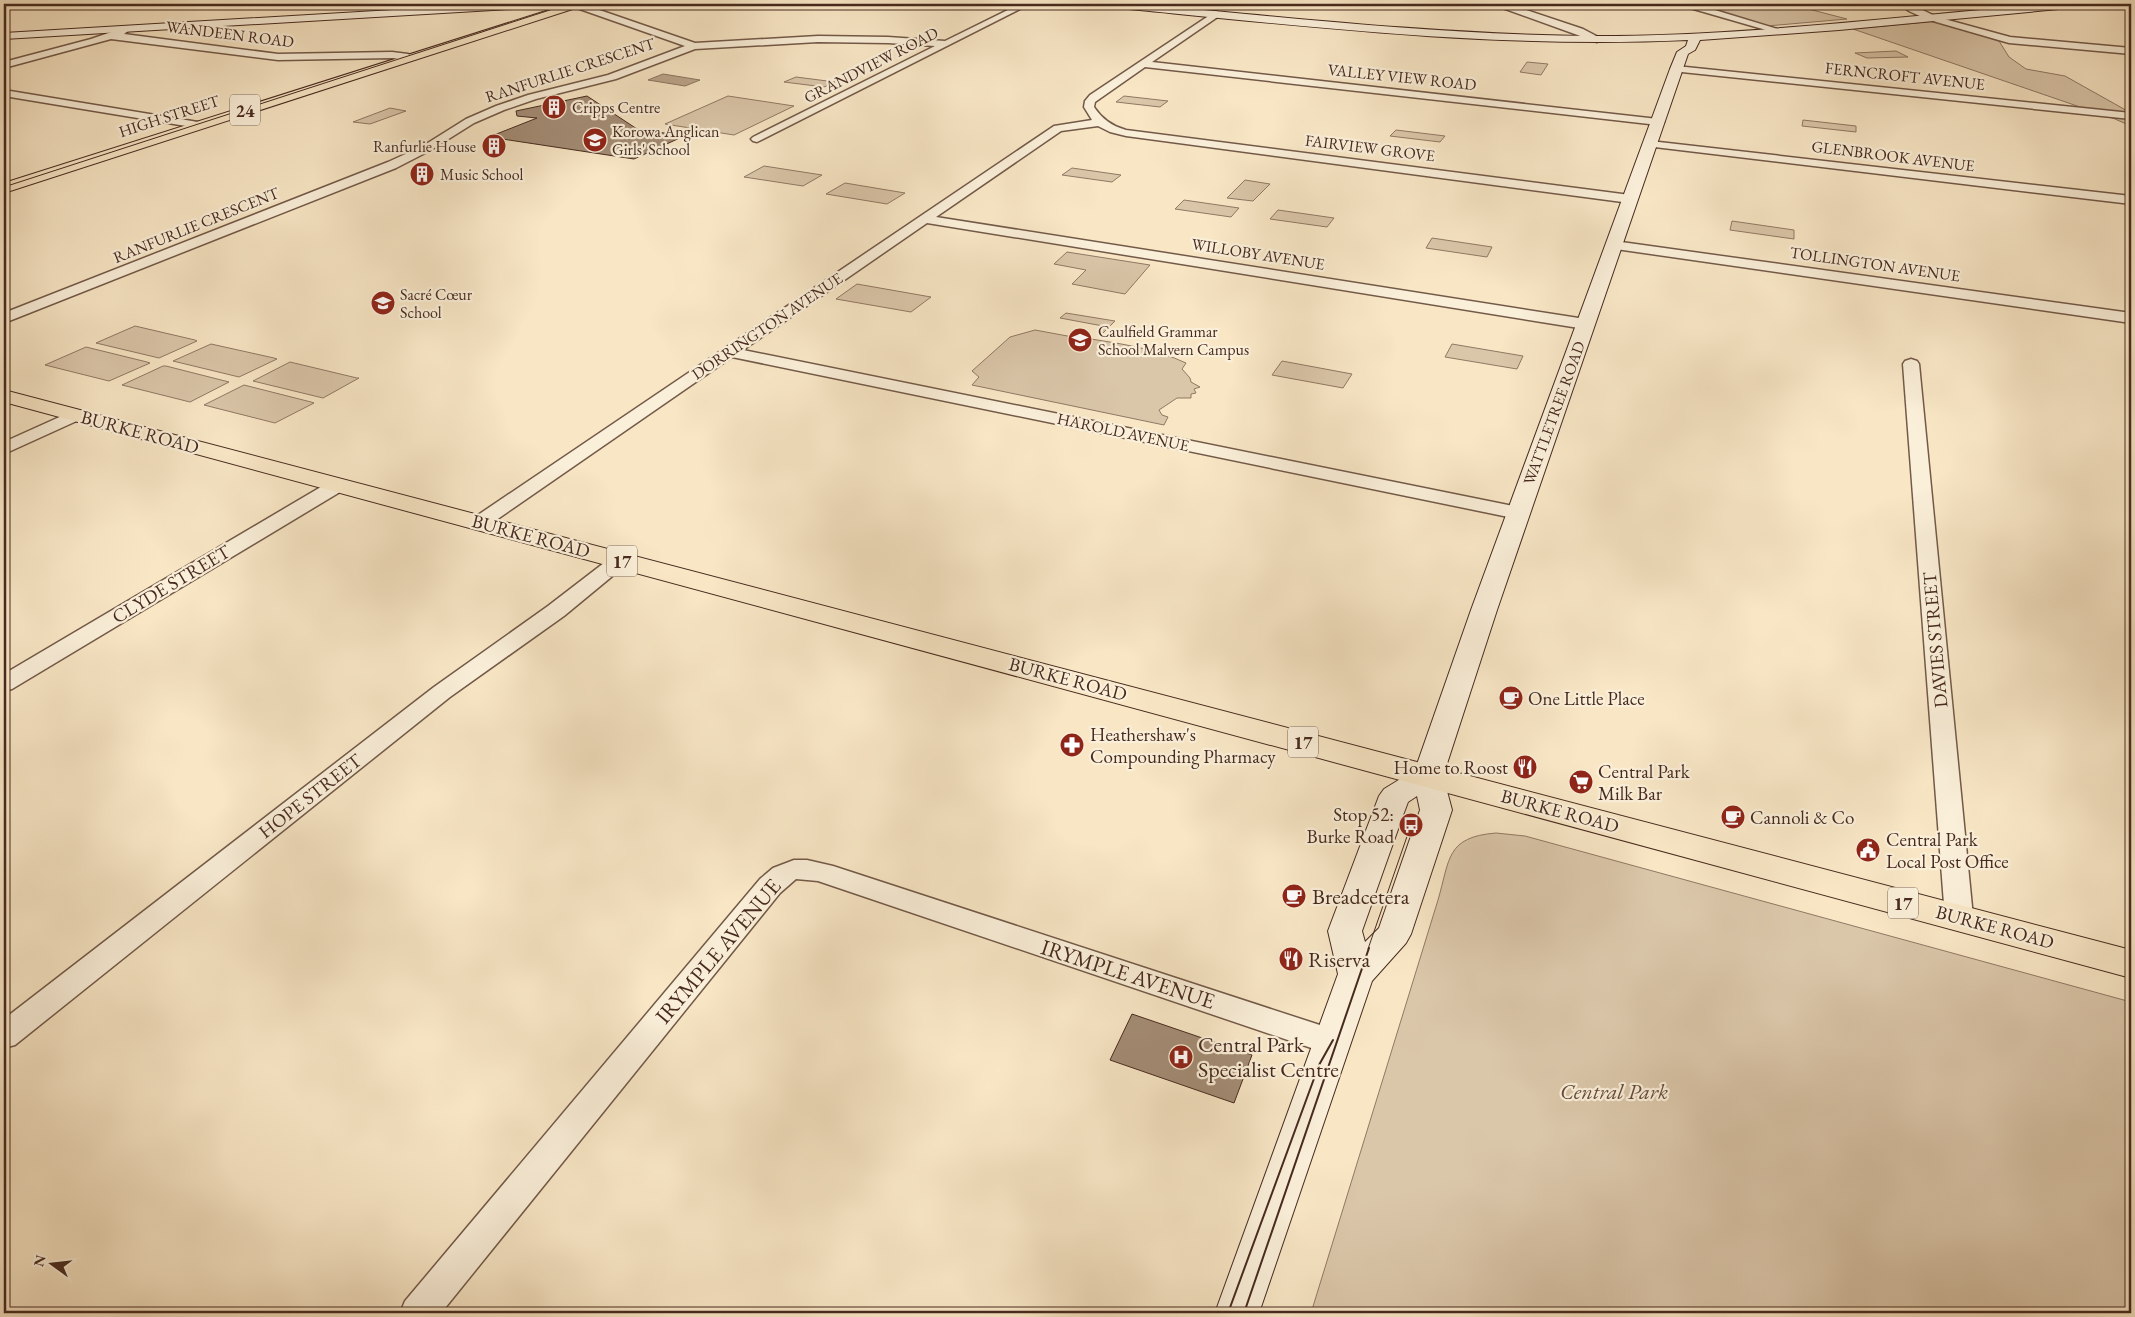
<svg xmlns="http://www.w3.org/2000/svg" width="2135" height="1317" font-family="'EB Garamond',serif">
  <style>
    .green { fill: #dac6a9; stroke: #907864 }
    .water { fill: #bca68d; stroke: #8d7461 }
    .building { fill: #a38c75; stroke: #472a1f }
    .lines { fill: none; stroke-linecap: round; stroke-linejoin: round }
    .minor-casing { stroke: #735948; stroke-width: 3 }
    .secondary-casing { stroke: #472a1f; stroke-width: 2 }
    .primary-casing { stroke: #472a1f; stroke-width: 2 }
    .minor { fill: #faefd9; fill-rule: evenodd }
    .secondary { fill: #faefd9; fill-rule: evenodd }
    .primary { fill: #f8e6c5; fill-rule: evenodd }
    .tram-far1 { stroke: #472a1f; stroke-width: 1 }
    .tram { stroke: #472a1f; stroke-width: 2 }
    .labels { text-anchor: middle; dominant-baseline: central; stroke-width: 4.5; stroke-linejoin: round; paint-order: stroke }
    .far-street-label { font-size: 16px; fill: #472a1f; stroke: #faefd9 }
    .far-poi-label { font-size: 16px; fill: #472a1f; stroke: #faefd9; text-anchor: start }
    .shield { fill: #faefd9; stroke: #7d6557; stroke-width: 1 }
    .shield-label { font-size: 18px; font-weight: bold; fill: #472a1f }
    .street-label { font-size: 19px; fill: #472a1f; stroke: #faefd9 }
    .poi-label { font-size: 19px; fill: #472a1f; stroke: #faefd9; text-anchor: start }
    .near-poi-label { font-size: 22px; fill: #472a1f; stroke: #faefd9; text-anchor: start }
    .near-street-label { font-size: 22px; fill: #472a1f; stroke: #faefd9 }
    .near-park-label { font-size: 22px; font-style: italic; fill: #64493b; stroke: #faefd9 }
  </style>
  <rect width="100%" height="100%" fill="#f8e6c5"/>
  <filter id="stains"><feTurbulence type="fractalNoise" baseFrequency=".004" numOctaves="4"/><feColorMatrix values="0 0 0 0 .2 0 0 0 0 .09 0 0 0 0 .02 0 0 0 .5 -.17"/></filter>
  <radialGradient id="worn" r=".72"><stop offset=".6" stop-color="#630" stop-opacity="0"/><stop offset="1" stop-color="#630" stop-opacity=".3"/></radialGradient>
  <!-- green -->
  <g class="green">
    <polygon points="1691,4 1789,4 1847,19 1767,26"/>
    <polygon points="1937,21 1999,41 2009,57 2026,69 2065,76 2131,113 2131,126 2115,119 1853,29"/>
    <polygon points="1896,51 1908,57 1867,58 1855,53"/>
    <polygon points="1527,62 1548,64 1541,75 1520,72"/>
    <polygon points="796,77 835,82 824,87 784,82"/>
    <polygon points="728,96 794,106 734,135 665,124"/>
    <polygon points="1124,96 1168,101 1160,107 1116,102"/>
    <polygon points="390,108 406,111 370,124 353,122"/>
    <polygon points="1803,120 1856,126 1856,132 1802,126"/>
    <polygon points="1396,130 1445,136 1440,142 1390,136"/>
    <polygon points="764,166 822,175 803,186 744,177"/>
    <polygon points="1072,168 1121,175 1112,182 1062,175"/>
    <polygon points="1245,180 1270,184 1253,201 1227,198"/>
    <polygon points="845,183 905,193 887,204 826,194"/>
    <polygon points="1184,200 1239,208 1231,217 1175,209"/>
    <polygon points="1278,210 1334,218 1327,227 1270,219"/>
    <polygon points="1732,221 1794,230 1794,239 1730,230"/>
    <polygon points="1432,238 1492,247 1487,257 1426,248"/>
    <polygon points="1067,252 1150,265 1125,294 1072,284 1086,270 1054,264"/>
    <polygon points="857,284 931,297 911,312 836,299"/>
    <polygon points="1066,313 1115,321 1103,333 1097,332 1103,326 1060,318"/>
    <polygon points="135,326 195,340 197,341 159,358 96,343"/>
    <path d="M 1035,330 L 1089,340 L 1091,339 C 1123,344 1156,349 1186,363 L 1182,369 L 1190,378 L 1191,382 L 1200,387 L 1194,389 L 1196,393 L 1191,394 L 1191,398 L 1177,398 L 1159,410 L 1162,415 L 1168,417 L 1164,425 L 972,385 L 979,377 L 972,371 L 1010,337 Z"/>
    <polygon points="211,344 274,358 277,359 239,377 173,361"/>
    <polygon points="1452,344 1523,356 1517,369 1445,357"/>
    <polygon points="86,347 147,362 150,363 109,381 45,365"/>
    <polygon points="1282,361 1352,374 1343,388 1272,375"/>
    <polygon points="290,362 357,378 359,378 323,398 253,381"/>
    <polygon points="163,366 166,366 229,382 190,402 122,385"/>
    <polygon points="244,385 311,402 314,403 275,423 204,405"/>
    <path d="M 1496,833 L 1525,836 L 2131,1002 L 2131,1313 L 1311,1313 L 1438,900 C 1450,859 1446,837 1496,833 Z"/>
  </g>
  <!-- water -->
  <polygon class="water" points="663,74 700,80 685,86 648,80"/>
  <!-- building -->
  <g class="building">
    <polygon points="587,96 637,129 684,136 634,159 489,137 537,118 517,116 516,111"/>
    <polygon points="1132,1014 1252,1055 1234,1103 1110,1060"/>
  </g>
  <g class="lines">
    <defs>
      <g id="minor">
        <polygon points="574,4 582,4 695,43 818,36 888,37 945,41 1020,4 1030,4 757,142 753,141 751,139 753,137 935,46 888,43 818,42 695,49 616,79 536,99 504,110 474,123 431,150 396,168 4,323 4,313 388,162 423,146 466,119 496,106 528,95 608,75 685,46 574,7"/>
        <polygon points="1496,4 1508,4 1583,29 1602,39 1597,42 1497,6"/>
        <polygon points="1682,4 1695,4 1781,30 1779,32 1773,32 1683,6"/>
        <polygon points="1900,4 1910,4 1937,17 2010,37 2131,48 2131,54 2009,43 1926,19 1909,11"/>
        <path d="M 1216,11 L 1220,14 L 1219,16 L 1152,62 L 1658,119 L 1664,122 L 1658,125 L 1145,67 L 1095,102 L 1094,107 C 1102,119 1112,126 1126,130 L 1630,195 L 1636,199 L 1630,203 L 1126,136 L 1110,132 L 1098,126 L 1061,131 L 936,217 L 1585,319 L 1590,321 L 1593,324 L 1590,327 L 1585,329 L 927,223 L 743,350 L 1518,507 L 1525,509 L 1528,513 L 1525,517 L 1518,519 L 732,357 L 486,527 L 479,529 L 472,527 L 469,523 L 472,519 L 1054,126 L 1092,120 L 1084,107 L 1085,101 L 1090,95 Z"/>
        <polygon points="123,28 128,31 124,34 278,54 392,52 408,54 413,57 408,60 392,58 278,60 111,39 4,68 4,62 91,39"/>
        <polygon points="1676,66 2131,113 2131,119 1672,71 1671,69"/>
        <polygon points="4,90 198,122 204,125 198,128 4,96"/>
        <polygon points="1650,141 2131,196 2131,204 1646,146 1644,144 1646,142"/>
        <polygon points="1614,241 2131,313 2131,323 1609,248 1607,245 1609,242"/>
        <polygon points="1911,359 1917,361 1919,364 1973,917 1969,924 1959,927 1949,924 1945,917 1903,364 1905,361"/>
        <polygon points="75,410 81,411 84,415 81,419 4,454 4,442"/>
        <polygon points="338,479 345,481 347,485 345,489 12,689 4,691 4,674 331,481"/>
        <polygon points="620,554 627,556 630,560 627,564 564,616 450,697 15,1045 4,1048 4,1019 434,687 548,606 613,556"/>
        <polygon points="794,860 807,860 833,866 1332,1029 1343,1033 1347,1042 1343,1051 1332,1055 818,881 796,879 780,893 441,1313 400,1313 405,1301 760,879 773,868"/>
      </g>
      <g id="secondary">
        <polygon points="494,4 549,4 544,7 4,39 4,33"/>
        <path d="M 1105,4 L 1141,4 C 1292,18 1443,35 1596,36 C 1746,36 1896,17 2046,4 L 2085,4 L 2080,7 L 1839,30 L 1700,40 L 1695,50 L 1688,54 L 1497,610 L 1443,776 L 1452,810 L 1411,934 L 1406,943 L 1372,981 L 1259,1313 L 1215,1313 L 1338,974 L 1328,931 L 1379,796 L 1384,789 L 1415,770 L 1471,610 L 1670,69 L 1677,52 L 1686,46 L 1688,40 C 1494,49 1302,26 1110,7 ZM 1417,796 L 1420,810 L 1379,928 L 1365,942 L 1362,931 L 1402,818 L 1408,802 Z"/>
      </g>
      <g id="primary">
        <polygon points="568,4 583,4 582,6 4,193 4,183"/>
        <polygon points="4,390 2131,950 2131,978 4,402"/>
      </g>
    </defs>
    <!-- minor casing -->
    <use href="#minor" class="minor-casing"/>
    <!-- secondary casing -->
    <use href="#secondary" class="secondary-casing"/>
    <!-- primary casing -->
    <use href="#primary" class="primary-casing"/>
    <!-- minor -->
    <use href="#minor" class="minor"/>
    <!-- secondary -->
    <use href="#secondary" class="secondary"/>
    <!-- primary -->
    <use href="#primary" class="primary"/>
    <!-- tram-far1 -->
    <g class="tram-far1">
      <polyline points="4,187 556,8"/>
      <polyline points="1368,949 1412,822"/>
    </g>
    <!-- tram -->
    <g class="tram">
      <polyline points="1228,1313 1319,1065 1333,1040"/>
      <polyline points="1244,1313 1369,948"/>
    </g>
  </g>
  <!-- icons -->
  <defs>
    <symbol id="building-disc" viewBox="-11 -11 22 22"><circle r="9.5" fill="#8f2418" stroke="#faefd9"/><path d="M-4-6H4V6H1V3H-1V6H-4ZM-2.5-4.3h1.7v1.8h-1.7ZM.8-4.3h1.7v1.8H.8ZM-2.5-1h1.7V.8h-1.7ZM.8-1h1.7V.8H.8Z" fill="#fff"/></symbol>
    <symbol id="school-disc" viewBox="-11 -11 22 22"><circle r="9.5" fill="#8f2418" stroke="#faefd9"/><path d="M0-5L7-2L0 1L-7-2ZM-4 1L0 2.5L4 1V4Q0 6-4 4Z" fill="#fff"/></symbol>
    <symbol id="cafe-disc" viewBox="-11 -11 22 22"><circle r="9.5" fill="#8f2418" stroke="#faefd9"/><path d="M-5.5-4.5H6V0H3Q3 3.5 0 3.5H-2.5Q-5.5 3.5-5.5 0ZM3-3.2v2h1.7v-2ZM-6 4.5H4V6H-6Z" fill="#fff"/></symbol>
    <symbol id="pharmacy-disc" viewBox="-11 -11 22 22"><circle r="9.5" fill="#8f2418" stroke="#faefd9"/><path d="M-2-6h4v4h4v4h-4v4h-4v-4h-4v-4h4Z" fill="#fff"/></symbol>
    <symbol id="restaurant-disc" viewBox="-11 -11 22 22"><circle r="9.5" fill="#8f2418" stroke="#faefd9"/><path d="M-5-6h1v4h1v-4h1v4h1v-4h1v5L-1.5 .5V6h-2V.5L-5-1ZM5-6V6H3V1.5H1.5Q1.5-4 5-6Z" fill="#fff"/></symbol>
    <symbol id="supermarket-disc" viewBox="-11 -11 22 22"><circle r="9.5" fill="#8f2418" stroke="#faefd9"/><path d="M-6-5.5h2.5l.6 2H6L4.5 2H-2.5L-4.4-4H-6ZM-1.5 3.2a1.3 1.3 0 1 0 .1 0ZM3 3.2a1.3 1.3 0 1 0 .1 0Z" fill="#fff"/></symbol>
    <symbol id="bus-disc" viewBox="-11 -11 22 22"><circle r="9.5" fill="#8f2418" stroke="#faefd9"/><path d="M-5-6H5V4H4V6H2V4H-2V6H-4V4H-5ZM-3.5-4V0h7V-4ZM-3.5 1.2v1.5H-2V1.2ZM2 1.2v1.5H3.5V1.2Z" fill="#fff"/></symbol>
    <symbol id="civic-disc" viewBox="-11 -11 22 22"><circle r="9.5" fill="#8f2418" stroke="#faefd9"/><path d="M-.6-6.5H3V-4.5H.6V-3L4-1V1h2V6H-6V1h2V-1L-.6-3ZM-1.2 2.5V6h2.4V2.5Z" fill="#fff"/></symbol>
    <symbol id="hospital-disc" viewBox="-11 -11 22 22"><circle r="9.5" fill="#8f2418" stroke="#faefd9"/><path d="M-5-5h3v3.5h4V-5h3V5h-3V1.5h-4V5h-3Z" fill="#fff"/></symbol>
  </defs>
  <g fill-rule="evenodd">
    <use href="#building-disc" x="540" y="93" width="28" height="28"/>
    <use href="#school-disc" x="581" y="126" width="28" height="28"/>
    <use href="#building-disc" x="480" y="132" width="28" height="28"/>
    <use href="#building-disc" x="408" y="160" width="28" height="28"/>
    <use href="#school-disc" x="369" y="289" width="28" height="28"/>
    <use href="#school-disc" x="1066" y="326" width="28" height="28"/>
    <use href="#cafe-disc" x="1497" y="684" width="28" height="28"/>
    <use href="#pharmacy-disc" x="1058" y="731" width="28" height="28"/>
    <use href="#restaurant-disc" x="1511" y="753" width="28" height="28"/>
    <use href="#supermarket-disc" x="1567" y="768" width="28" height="28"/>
    <use href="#cafe-disc" x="1719" y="803" width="28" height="28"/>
    <use href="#bus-disc" x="1397" y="811" width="28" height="28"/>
    <use href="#civic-disc" x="1854" y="836" width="28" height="28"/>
    <use href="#cafe-disc" x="1280" y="882" width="28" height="28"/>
    <use href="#restaurant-disc" x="1277" y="945" width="28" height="28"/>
    <use href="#hospital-disc" x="1167" y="1043" width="28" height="28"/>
  </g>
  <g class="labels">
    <!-- far-street labels -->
    <g class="far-street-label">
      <text transform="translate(230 34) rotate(7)">WANDEEN ROAD</text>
      <text transform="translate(871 65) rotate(-27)">GRANDVIEW ROAD</text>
      <text transform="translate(570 70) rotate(-18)">RANFURLIE CRESCENT</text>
      <text transform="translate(1905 76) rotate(6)">FERNCROFT AVENUE</text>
      <text transform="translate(1402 77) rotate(6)">VALLEY VIEW ROAD</text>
      <text transform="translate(169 116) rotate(-18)">HIGH STREET</text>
      <text transform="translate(1370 148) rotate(7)">FAIRVIEW GROVE</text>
      <text transform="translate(1893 156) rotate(7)">GLENBROOK AVENUE</text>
      <text transform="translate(196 225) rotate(-22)">RANFURLIE CRESCENT</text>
      <text transform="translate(1258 254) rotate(9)">WILLOBY AVENUE</text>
      <text transform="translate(1875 264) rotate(8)">TOLLINGTON AVENUE</text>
      <text transform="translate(767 326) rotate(-34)">DORRINGTON AVENUE</text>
      <text transform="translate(1554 413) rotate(-70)">WATTLETREE ROAD</text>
      <text transform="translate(1123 432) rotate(12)">HAROLD AVENUE</text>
    </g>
    <!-- far-poi labels -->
    <g class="far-poi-label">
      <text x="572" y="107">Cripps Centre</text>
      <text x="612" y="131">Korowa Anglican<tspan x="612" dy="18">Girls' School</tspan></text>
      <text x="476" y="146" text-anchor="end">Ranfurlie House</text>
      <text x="440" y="174">Music School</text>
      <text x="400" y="294">Sacré Cœur<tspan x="400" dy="18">School</tspan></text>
      <text x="1098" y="331">Caulfield Grammar<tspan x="1098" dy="18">School Malvern Campus</tspan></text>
    </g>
    <!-- shield labels -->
    <g class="shield">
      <rect x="230" y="94.5" width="30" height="31" rx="4"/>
      <rect x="607" y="545.5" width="30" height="31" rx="4"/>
      <rect x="1288" y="726.5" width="30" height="31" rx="4"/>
      <rect x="1888" y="887.5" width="30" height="31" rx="4"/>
    </g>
    <g class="shield-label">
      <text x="245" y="110">24</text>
      <text x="622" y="561">17</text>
      <text x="1303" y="742">17</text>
      <text x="1903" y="903">17</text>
    </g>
    <!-- street labels -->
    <g class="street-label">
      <text transform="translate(140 432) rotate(15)">BURKE ROAD</text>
      <text transform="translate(531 536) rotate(15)">BURKE ROAD</text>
      <text transform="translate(171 584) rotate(-31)">CLYDE STREET</text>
      <text transform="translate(1935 640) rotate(-95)">DAVIES STREET</text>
      <text transform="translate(1068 679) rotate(15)">BURKE ROAD</text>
      <text transform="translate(310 796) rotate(-38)">HOPE STREET</text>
      <text transform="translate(1560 811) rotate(15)">BURKE ROAD</text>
      <text transform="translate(1995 927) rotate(15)">BURKE ROAD</text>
    </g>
    <!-- poi labels -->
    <g class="poi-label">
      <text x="1528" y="698">One Little Place</text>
      <text x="1090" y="734">Heathershaw's<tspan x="1090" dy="22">Compounding Pharmacy</tspan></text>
      <text x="1508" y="767" text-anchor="end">Home to Roost</text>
      <text x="1598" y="771">Central Park<tspan x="1598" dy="22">Milk Bar</tspan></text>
      <text x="1394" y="814" text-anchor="end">Stop 52:<tspan x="1394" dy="22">Burke Road</tspan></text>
      <text x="1750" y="817">Cannoli &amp; Co</text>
      <text x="1886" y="839">Central Park<tspan x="1886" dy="22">Local Post Office</tspan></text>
    </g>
    <!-- near-poi labels -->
    <g class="near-poi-label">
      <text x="1312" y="896">Breadcetera</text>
      <text x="1308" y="959">Riserva</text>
      <text x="1198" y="1044">Central Park<tspan x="1198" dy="25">Specialist Centre</tspan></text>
    </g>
    <!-- near-street labels -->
    <g class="near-street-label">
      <text transform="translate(718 951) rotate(-50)">IRYMPLE AVENUE</text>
      <text transform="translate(1128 974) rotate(18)">IRYMPLE AVENUE</text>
    </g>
    <!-- near-park labels -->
    <g class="near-park-label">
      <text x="1614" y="1091">Central Park</text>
    </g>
  </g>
  <!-- margin -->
  <rect width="2135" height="1317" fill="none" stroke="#f8e6c5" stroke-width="20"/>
  <rect x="5" y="5" width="2125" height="1307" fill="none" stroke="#472a1f" stroke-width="2.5"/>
  <rect x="10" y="10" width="2115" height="1297" fill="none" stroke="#472a1f"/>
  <!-- north arrow -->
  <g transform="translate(52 1264) rotate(285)" stroke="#faefd9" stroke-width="4" paint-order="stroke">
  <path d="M0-4L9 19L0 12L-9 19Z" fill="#472a1f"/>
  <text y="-8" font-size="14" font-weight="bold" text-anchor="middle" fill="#472a1f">N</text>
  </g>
  <rect width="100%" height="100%" filter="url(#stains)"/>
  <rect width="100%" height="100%" fill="url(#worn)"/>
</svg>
